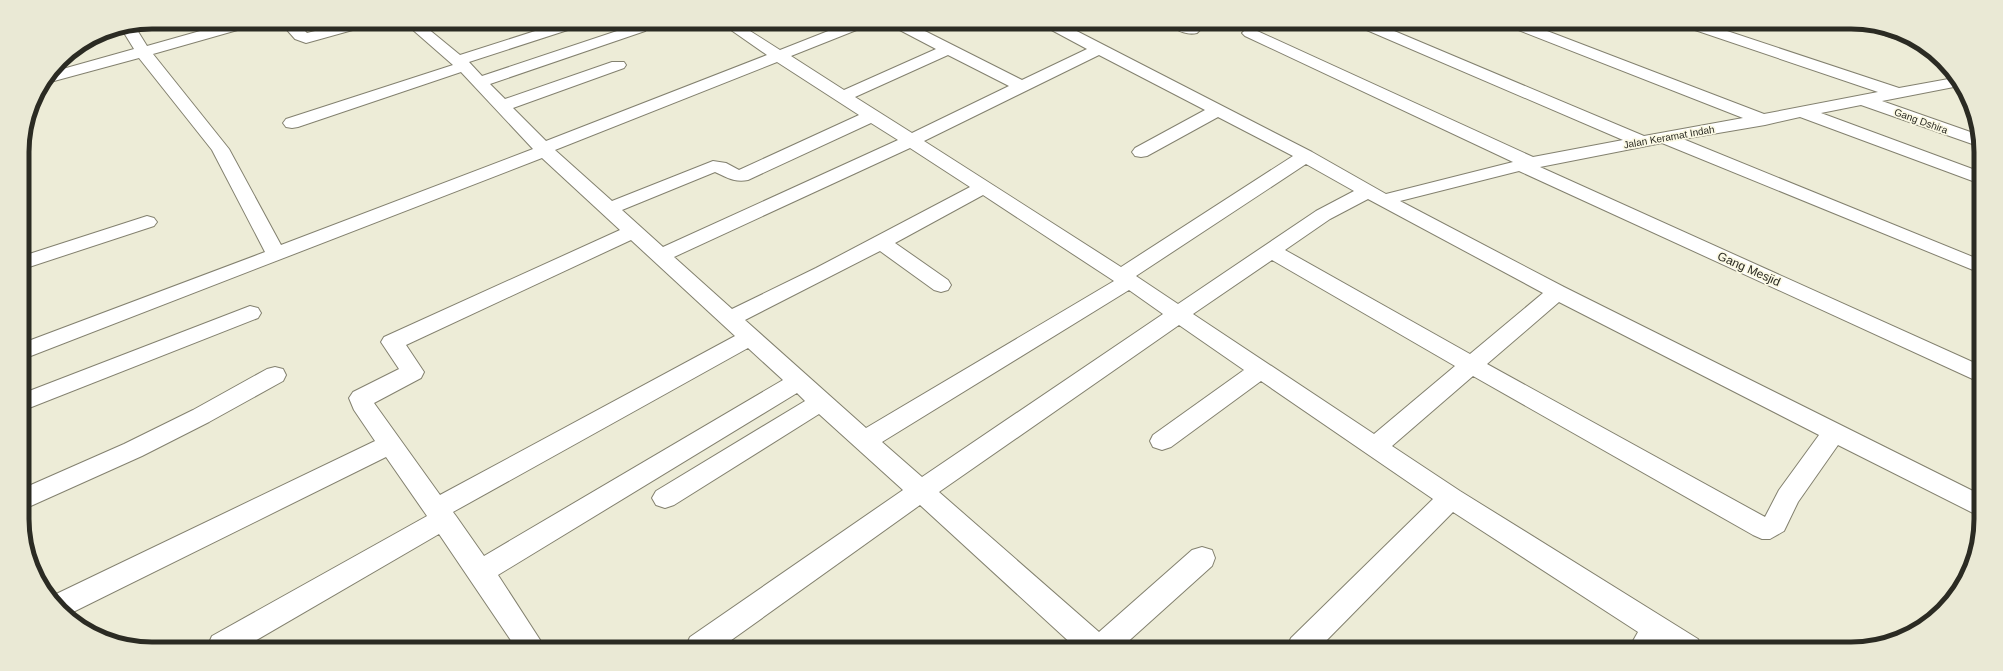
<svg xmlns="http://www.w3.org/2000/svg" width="2003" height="671" font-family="Arial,sans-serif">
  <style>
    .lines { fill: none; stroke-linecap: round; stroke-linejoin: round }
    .minor-casing { stroke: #83816f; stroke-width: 2 }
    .minor { fill: #fff; fill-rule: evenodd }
    .labels { text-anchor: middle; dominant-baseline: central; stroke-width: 3.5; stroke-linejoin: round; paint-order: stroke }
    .far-street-label { font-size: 10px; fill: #2b2b23; stroke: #fbf9e4 }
    .street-label { font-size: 12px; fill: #2b2b23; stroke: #fbf9e4 }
    .rim { fill: none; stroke: #2b2b23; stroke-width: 5 }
  </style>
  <rect width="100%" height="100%" fill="#edecd7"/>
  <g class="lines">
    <defs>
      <g id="minor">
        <path d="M 232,22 L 257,22 L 255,25 L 153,54 L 229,149 L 281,245 L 533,149 L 461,72 L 298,127 L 292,128 L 286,127 L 283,123 L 286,119 L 453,65 L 405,23 L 421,23 L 460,55 L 560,23 L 582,23 L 580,26 L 469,62 L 482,76 L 635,25 L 645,25 L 648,28 L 645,31 L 490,84 L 505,99 L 612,62 L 624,62 L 626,65 L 624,68 L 513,108 L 546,141 L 767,55 L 721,23 L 739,24 L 780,50 L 846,24 L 866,24 L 864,27 L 791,56 L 844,90 L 936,49 L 894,27 L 892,24 L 911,24 L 1022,80 L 1087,49 L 1046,27 L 1044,24 L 1063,24 L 1312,152 L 1386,194 L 1513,162 L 1245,36 L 1242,33 L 1245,30 L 1255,30 L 1533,157 L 1623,140 L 1362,28 L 1360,25 L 1380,25 L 1644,136 L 1743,118 L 1516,29 L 1514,26 L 1534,26 L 1764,114 L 1878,92 L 1692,29 L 1689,26 L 1712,26 L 1899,88 L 1954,78 L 1959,86 L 1882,101 L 1979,135 L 1978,146 L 1861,105 L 1821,113 L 1978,171 L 1978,183 L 1800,117 L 1765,125 L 1683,139 L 1978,259 L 1978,272 L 1662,143 L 1540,167 L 1977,364 L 1977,381 L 1519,171 L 1400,201 L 1564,287 L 1977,493 L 1977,515 L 1838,445 L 1798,502 L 1784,531 L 1770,539 L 1762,539 L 1753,535 L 1473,376 L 1392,446 L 1460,491 L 1698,639 L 1702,648 L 1664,648 L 1661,646 L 1660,648 L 1629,648 L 1638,632 L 1453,512 L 1320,647 L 1287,647 L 1291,638 L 1433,499 L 1261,381 L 1171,447 L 1162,450 L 1153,447 L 1150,441 L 1153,435 L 1244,370 L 1179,325 L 939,492 L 1099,632 L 1192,550 L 1202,547 L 1212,550 L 1215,558 L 1212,566 L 1122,647 L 1075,647 L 920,505 L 723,646 L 686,646 L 690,637 L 903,490 L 819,414 L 674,505 L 665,508 L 656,505 L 652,498 L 656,491 L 805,401 L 797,393 L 498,575 L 544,646 L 514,645 L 439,534 L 248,645 L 208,645 L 212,636 L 427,516 L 386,457 L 67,615 L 54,605 L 50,597 L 375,441 L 354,410 L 349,398 L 353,392 L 399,369 L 381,342 L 384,337 L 620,230 L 542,158 L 23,359 L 23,343 L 265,252 L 212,150 L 139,58 L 54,81 L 45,82 L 52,72 L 134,49 L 121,28 L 134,25 L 147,46 ZM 948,55 L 1009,86 L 912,133 L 855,97 ZM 1099,55 L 1205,110 L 1135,148 L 1132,152 L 1135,156 L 1141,157 L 1147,156 L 1218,117 L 1293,156 L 1121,267 L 924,141 ZM 777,62 L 859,115 L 739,170 L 726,163 L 713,161 L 612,201 L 555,150 ZM 871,123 L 898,140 L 663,247 L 622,210 L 715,172 C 726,177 735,183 748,180 ZM 910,148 L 970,187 L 816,268 L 732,309 L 674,257 ZM 1306,164 L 1354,191 L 1316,211 L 1178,304 L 1136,276 ZM 983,195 L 1114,281 L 866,428 L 745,320 L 880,251 L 934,290 L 941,292 L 948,290 L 951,285 L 948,280 L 895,243 ZM 1368,199 L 1543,293 L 1470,354 L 1285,250 L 1330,219 ZM 631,240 L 735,336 L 440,495 L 374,403 L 421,378 L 424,372 L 406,345 ZM 1272,260 L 1455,366 L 1374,434 L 1193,314 ZM 1129,290 L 1163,314 L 922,477 L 882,442 ZM 1559,302 L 1819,435 L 1779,490 L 1765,517 L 1487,364 ZM 748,348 L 783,380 L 484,556 L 456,516 L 453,512 Z"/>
        <polygon points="280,22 296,22 307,33 347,23 369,23 367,26 306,43 295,39"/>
        <path d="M 1172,25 L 1192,25 L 1200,30 L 1197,33 C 1189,35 1177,32 1172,25 Z"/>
        <polygon points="1864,26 1885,26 1916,39 1923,44 1913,44 1866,29"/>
        <polygon points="147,216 154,218 157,222 154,226 23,269 23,256"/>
        <polygon points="250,306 258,308 261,313 258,318 24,410 24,393"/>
        <polygon points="275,367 283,369 286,375 283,381 209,422 142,456 24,509 24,488 124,444 193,410 267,369"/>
      </g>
    </defs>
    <!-- minor casing -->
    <use href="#minor" class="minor-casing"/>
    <!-- minor -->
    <use href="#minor" class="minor"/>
  </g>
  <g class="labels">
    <!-- far-street labels -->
    <g class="far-street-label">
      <text transform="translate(1921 121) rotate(20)">Gang Dshira</text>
      <text transform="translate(1669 137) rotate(-10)">Jalan Keramat Indah</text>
    </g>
    <!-- street labels -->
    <g class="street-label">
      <text transform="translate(1749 269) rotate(24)">Gang Mesjid</text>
    </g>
  </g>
  <!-- crop -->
  <path d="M0 0H2003V671H0ZM152 29H1851A123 123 0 0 1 1974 152V519A123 123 0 0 1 1851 642H152A123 123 0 0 1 29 519V152A123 123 0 0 1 152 29Z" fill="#eae9d5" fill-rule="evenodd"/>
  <path class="rim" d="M152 29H1851A123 123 0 0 1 1974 152V519A123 123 0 0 1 1851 642H152A123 123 0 0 1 29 519V152A123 123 0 0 1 152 29Z"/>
</svg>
